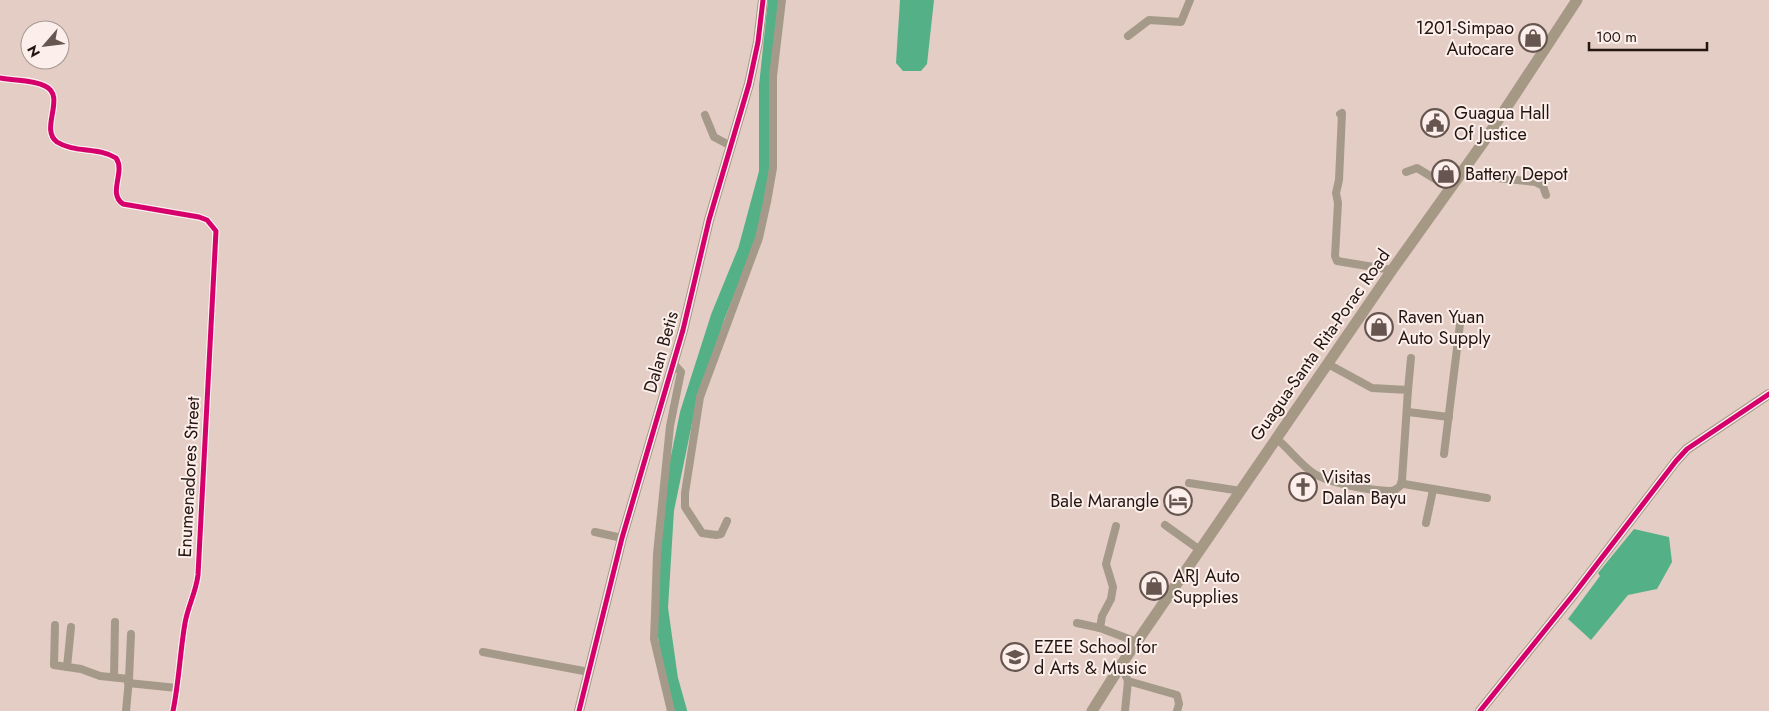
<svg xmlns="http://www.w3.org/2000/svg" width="1769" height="711" font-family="Jost,sans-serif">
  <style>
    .water { fill: #54b187 }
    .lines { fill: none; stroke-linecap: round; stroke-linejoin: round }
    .river { stroke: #54b187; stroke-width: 14 }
    .minor { stroke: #a59a89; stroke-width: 8 }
    .tertiary { stroke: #a59a89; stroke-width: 10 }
    .secondary { stroke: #a59885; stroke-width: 11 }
    .cycleway-casing { stroke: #fcefeb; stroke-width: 8 }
    .cycleway { stroke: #d6006c; stroke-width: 5 }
    .labels { text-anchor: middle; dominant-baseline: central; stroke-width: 4; stroke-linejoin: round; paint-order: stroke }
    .poi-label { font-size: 18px; fill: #23150f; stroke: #fcefeb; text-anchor: start }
    .street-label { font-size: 18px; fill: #23150f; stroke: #fcefeb }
  </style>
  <rect width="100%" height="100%" fill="#e4cdc5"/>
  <!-- water -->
  <g class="water">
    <polygon points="900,0 934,0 927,64 921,71 903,71 896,63"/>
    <polygon points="1634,529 1669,537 1672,562 1657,589 1628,595 1591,640 1568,619 1600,576 1598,573"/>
  </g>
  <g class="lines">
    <!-- river -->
    <polyline class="river" points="680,711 671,679 661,608 667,510 687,413 718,316 745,250 766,172 766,86 775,0"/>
    <!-- minor -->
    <g class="minor">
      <polyline points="1128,36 1149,20 1181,22 1190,0"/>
      <path d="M 0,78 C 15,81 32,79 45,86 C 67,96 39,129 57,142 C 74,153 99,147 116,158 C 126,172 107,193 123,204 L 199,217 L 207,220 L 216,231 L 198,575 C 196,592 188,606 185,623 C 180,652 179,682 173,711"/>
      <polyline points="1340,114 1342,113 1339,180 1336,193 1338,203 1335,256 1337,261 1392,270"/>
      <polyline points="705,115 714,137 731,146"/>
      <polyline points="1406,172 1417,168 1450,188"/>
      <polyline points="1460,174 1535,182 1543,186 1546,195"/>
      <polyline points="1328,364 1372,388 1408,390 1402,480 1404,484 1487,498"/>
      <polyline points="1408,390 1411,358"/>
      <polyline points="1408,412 1449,417"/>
      <path d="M 1277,439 C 1290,450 1300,464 1313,473 C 1328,483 1372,491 1390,491 C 1394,491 1397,489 1400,486 L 1402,480"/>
      <polyline points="1444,454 1461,316"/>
      <polyline points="1189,483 1241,491"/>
      <polyline points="727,521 721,534 716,535 702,533 685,507 685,493 700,397 759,238 767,202 773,168 773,76 782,0"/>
      <polyline points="1426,523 1433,490"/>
      <polyline points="1165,525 1200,550"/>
      <polyline points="595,532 622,538"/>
      <polyline points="1077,623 1100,628 1137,642"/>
      <polyline points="55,625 54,665 81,669 100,676 129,679 126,711"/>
      <polyline points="1100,628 1102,616 1111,599 1113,587 1106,564 1116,526"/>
      <polyline points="483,652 589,672"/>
      <polyline points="1121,665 1128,681 1125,711"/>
      <polyline points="67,667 71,627"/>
      <polyline points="114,677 115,622"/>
      <polyline points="129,679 131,634"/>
      <polyline points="1128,681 1177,695 1179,704 1177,711"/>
      <polyline points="128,683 177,688"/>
      <polyline points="671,711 654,639 655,614 657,554 670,426 681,372 673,363"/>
    </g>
    <!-- tertiary -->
    <g class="tertiary">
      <polyline points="579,711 622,538 683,330 709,220 749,84 758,42 763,0"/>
      <polyline points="1480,711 1574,594 1676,461 1687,449 1769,394"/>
    </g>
    <!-- secondary -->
    <polyline class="secondary" points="1092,711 1121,665 1392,270 1487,137 1577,0"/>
    <defs>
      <g id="cycleway">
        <path d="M 0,78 C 15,81 32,79 45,86 C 67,96 39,129 57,142 C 74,153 99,147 116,158 C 126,172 107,193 123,204 L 199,217 L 207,220 L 216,231 L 198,575 C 196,592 188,606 185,623 C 180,652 179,682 173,711"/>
        <polyline points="579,711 622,538 683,330 709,220 749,84 758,42 763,0"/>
        <polyline points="1480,711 1574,594 1676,461 1687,449 1769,394"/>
      </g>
    </defs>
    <!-- cycleway casing -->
    <use href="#cycleway" class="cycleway-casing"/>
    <!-- cycleway -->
    <use href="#cycleway" class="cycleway"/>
  </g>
  <!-- icons -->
  <defs>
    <symbol id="shop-ring" viewBox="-11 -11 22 22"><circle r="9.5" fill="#fcefeb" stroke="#67554f" stroke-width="1.5"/><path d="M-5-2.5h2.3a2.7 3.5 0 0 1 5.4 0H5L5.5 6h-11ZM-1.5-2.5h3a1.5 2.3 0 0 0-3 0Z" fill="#67554f"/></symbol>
    <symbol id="civic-ring" viewBox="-11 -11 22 22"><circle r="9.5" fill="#fcefeb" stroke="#67554f" stroke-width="1.5"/><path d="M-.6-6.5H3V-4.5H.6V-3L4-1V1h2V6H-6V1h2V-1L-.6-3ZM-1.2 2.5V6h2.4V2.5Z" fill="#67554f"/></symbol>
    <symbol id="church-ring" viewBox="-11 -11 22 22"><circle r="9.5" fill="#fcefeb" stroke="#67554f" stroke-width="1.5"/><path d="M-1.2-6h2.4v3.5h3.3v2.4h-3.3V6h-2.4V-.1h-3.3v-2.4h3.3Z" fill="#67554f"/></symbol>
    <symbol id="hotel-ring" viewBox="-11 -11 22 22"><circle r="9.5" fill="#fcefeb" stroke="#67554f" stroke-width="1.5"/><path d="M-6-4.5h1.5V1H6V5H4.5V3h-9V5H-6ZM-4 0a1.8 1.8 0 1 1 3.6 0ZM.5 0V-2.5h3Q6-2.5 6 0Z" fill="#67554f"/></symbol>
    <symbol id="school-ring" viewBox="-11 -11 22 22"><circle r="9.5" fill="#fcefeb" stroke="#67554f" stroke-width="1.5"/><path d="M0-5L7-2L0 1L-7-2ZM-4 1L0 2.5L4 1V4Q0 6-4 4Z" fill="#67554f"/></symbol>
  </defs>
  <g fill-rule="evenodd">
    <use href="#shop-ring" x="1517" y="22" width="32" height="32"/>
    <use href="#civic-ring" x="1419" y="107" width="32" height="32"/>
    <use href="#shop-ring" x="1430" y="158" width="32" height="32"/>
    <use href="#shop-ring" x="1363" y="311" width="32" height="32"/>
    <use href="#church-ring" x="1287" y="471" width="32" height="32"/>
    <use href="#hotel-ring" x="1162" y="485" width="32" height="32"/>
    <use href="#shop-ring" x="1138" y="570" width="32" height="32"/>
    <use href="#school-ring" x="999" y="641" width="32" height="32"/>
  </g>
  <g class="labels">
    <!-- poi labels -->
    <g class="poi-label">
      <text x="1514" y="28" text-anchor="end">1201-Simpao<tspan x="1514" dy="21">Autocare</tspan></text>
      <text x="1454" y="113">Guagua Hall<tspan x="1454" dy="21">Of Justice</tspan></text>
      <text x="1465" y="174">Battery Depot</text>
      <text x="1398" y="317">Raven Yuan<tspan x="1398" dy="21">Auto Supply</tspan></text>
      <text x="1322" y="477">Visitas<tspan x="1322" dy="21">Dalan Bayu</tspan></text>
      <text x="1159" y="501" text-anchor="end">Bale Marangle</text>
      <text x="1173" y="576">ARJ Auto<tspan x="1173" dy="21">Supplies</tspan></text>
      <text x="1034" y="647">EZEE School for<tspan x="1034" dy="21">d Arts &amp; Music</tspan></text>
    </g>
    <!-- street labels -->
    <g class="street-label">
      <text transform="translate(1320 345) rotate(-55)">Guagua-Santa Rita-Porac Road</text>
      <text transform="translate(661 352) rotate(-74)">Dalan Betis</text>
      <text transform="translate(189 477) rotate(-87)">Enumenadores Street</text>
    </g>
  </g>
  <!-- north arrow -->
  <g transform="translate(45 45) rotate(242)"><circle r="24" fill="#fcefeb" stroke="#a59893"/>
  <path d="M0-4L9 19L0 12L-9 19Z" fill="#67554f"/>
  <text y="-8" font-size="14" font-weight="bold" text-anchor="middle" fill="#23150f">N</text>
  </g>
  <!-- scale -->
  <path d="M1589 42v8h118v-8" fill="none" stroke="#23150f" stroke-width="2.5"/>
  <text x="1596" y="42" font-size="15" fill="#23150f" stroke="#fcefeb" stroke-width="4" paint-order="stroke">100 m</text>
</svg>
